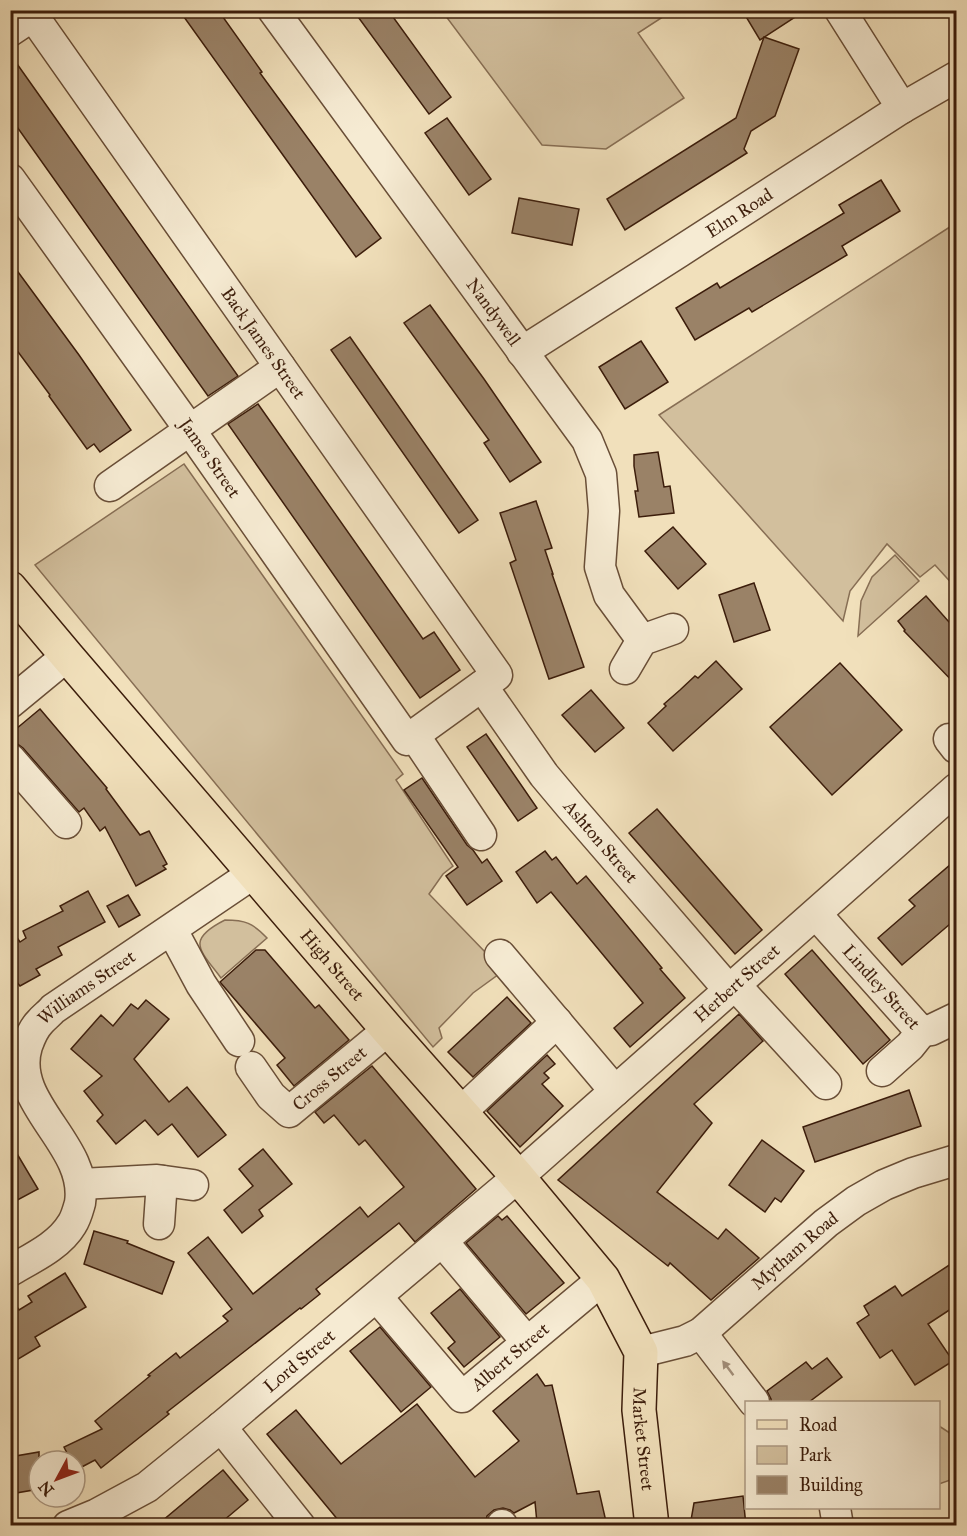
<svg xmlns="http://www.w3.org/2000/svg" width="967" height="1536" font-family="'IM FELL Great Primer',serif">
  <style>
    .green { fill: #d2bf9d; stroke: #876e54; stroke-width: 1.5 }
    .building { fill: #9a8267; stroke: #3c1d0b; stroke-width: 1.5 }
    .lines { fill: none; stroke-linecap: round; stroke-linejoin: round }
    .minor-casing { stroke: #694e37; stroke-width: 33 }
    .major-casing { stroke: #3c1d0b; stroke-width: 36 }
    .minor { stroke: #f6ebd3; stroke-width: 30 }
    .major { stroke: #f1e0bb; stroke-width: 33 }
    .oneway { fill: #a28e79 }
    .labels { text-anchor: middle; dominant-baseline: central; stroke-width: 4.5; stroke-linejoin: round; paint-order: stroke }
    .street-label { font-size: 18px; fill: #3c1d0b; stroke: #f6ebd3 }
  </style>
  <rect width="100%" height="100%" fill="#f1e0bb"/>
  <filter id="stains"><feTurbulence type="fractalNoise" baseFrequency=".00333" numOctaves="4"/><feColorMatrix values="0 0 0 0 .2 0 0 0 0 .09 0 0 0 0 .02 0 0 0 .5 -.17"/></filter>
  <radialGradient id="worn" r=".72"><stop offset=".6" stop-color="#630" stop-opacity="0"/><stop offset="1" stop-color="#630" stop-opacity=".3"/></radialGradient>
  <!-- green -->
  <g class="green">
    <polygon points="442,11 672,11 638,33 684,98 606,149 542,145"/>
    <polygon points="956,223 956,588 935,565 920,577 887,544 850,591 843,621 659,415"/>
    <polygon points="184,464 403,774 396,780 453,866 443,874 429,894 487,954 499,974 473,993 439,1028 442,1038 433,1047 35,565"/>
    <polygon points="895,555 919,581 858,636 861,601 872,577"/>
    <path d="M 225,920 C 245,920 253,923 267,938 L 221,978 C 200,950 185,940 225,920 Z"/>
    <polygon points="939,1426 956,1437 956,1478 939,1484"/>
  </g>
  <!-- building -->
  <g class="building">
    <polygon points="179,10 218,10 262,72 260,73 381,238 356,257"/>
    <polygon points="353,10 388,10 451,97 429,114"/>
    <polygon points="742,10 806,10 760,40"/>
    <polygon points="764,37 799,49 775,116 751,131 744,149 747,153 625,230 607,199 736,118"/>
    <polygon points="10,54 238,376 208,396 10,117"/>
    <polygon points="447,118 491,179 469,195 425,133"/>
    <polygon points="881,180 900,211 842,246 847,255 752,312 749,308 695,340 676,308 717,283 720,288 844,213 839,205"/>
    <polygon points="519,198 579,209 572,245 512,233"/>
    <polygon points="10,261 79,355 131,430 100,452 94,444 87,449 49,396 50,395 10,341"/>
    <polygon points="430,305 484,379 541,462 510,482 484,443 489,440 404,323"/>
    <polygon points="350,337 478,520 459,533 331,350"/>
    <polygon points="641,341 668,382 625,409 599,367"/>
    <polygon points="258,404 423,639 434,632 460,670 420,698 228,424"/>
    <polygon points="658,452 664,487 670,486 674,513 639,517 635,491 638,491 634,466 634,455"/>
    <polygon points="536,501 552,548 545,550 553,574 552,574 584,667 549,679 510,563 516,560 500,513"/>
    <polygon points="673,527 706,564 678,589 645,551"/>
    <polygon points="754,583 770,630 734,642 719,595"/>
    <polygon points="926,596 957,631 957,686 904,631 905,630 898,621"/>
    <polygon points="716,661 742,689 673,751 648,723 666,706 664,704 680,690 695,676 698,678"/>
    <polygon points="840,663 902,730 832,795 770,727"/>
    <polygon points="591,690 624,728 595,752 562,715"/>
    <polygon points="40,709 107,788 106,789 140,835 149,831 167,864 163,866 166,869 136,886 105,827 100,831 84,808 79,812 23,748 16,743 10,742 10,734"/>
    <polygon points="486,734 537,808 518,821 467,747"/>
    <polygon points="422,778 467,845 473,850 482,863 487,859 502,881 467,905 446,876 458,867 404,790"/>
    <polygon points="657,809 762,930 735,954 629,833"/>
    <polygon points="545,851 552,860 556,857 577,884 586,876 662,968 660,969 685,998 630,1047 614,1028 643,1003 551,892 537,903 516,872"/>
    <polygon points="957,859 957,918 902,965 878,938 915,906 909,900"/>
    <polygon points="88,891 105,922 58,947 62,955 36,969 40,975 20,986 15,980 10,982 10,927 20,942 26,938 23,931 63,911 60,906"/>
    <polygon points="128,895 140,915 119,927 107,906"/>
    <polygon points="256,950 265,950 315,1008 319,1005 349,1040 294,1086 277,1065 285,1058 220,982"/>
    <polygon points="812,950 890,1040 863,1064 785,974"/>
    <polygon points="507,997 531,1023 473,1077 448,1052"/>
    <polygon points="146,1000 169,1019 134,1059 169,1102 187,1087 226,1135 198,1157 172,1124 158,1135 145,1120 116,1144 97,1121 103,1115 84,1091 102,1076 71,1049 101,1015 113,1026 131,1004 138,1009"/>
    <polygon points="739,1014 763,1041 694,1104 712,1123 657,1192 718,1239 726,1229 759,1258 711,1300 670,1263 668,1266 558,1180"/>
    <polygon points="547,1055 555,1064 544,1073 549,1078 542,1084 563,1106 520,1147 487,1111"/>
    <polygon points="372,1066 476,1189 415,1242 399,1223 316,1289 320,1294 301,1309 300,1308 167,1412 169,1414 101,1468 95,1460 76,1470 75,1461 71,1461 64,1447 102,1429 95,1421 150,1376 148,1375 176,1353 180,1358 228,1321 223,1316 232,1309 188,1253 208,1237 253,1294 360,1207 368,1217 404,1187 365,1140 359,1145 334,1115 324,1123 315,1112"/>
    <polygon points="909,1090 921,1126 815,1162 803,1127"/>
    <polygon points="762,1140 804,1171 781,1202 775,1198 765,1212 729,1185"/>
    <polygon points="10,1142 38,1189 10,1204"/>
    <polygon points="263,1149 292,1184 259,1210 263,1216 242,1233 224,1210 253,1186 239,1169"/>
    <polygon points="498,1216 502,1220 507,1216 564,1283 526,1314 466,1243"/>
    <polygon points="94,1231 128,1241 127,1243 174,1262 162,1294 84,1264"/>
    <polygon points="957,1260 957,1305 928,1324 953,1361 915,1385 892,1350 880,1358 857,1323 869,1315 864,1306 895,1286 902,1296"/>
    <polygon points="65,1273 86,1307 35,1337 40,1346 10,1364 10,1296 19,1310 32,1302 28,1296"/>
    <polygon points="460,1289 500,1337 464,1367 448,1348 455,1342 431,1313"/>
    <polygon points="380,1327 431,1387 401,1412 350,1351"/>
    <polygon points="827,1358 842,1377 809,1402 771,1402 771,1399 767,1391 806,1362 812,1369"/>
    <polygon points="537,1374 545,1386 552,1385 577,1494 599,1491 607,1526 542,1526 542,1522 537,1523 535,1502 514,1513 510,1510 503,1508 494,1510 487,1516 485,1526 343,1526 267,1434 296,1410 341,1464 417,1404 475,1477 519,1441 493,1411"/>
    <polygon points="39,1452 39,1489 10,1494 10,1457"/>
    <polygon points="223,1470 248,1500 217,1526 156,1526"/>
    <polygon points="743,1496 746,1526 690,1526 694,1503"/>
  </g>
  <g class="lines">
    <defs>
      <g id="minor">
        <path id="s1" d="M 273,10 L 587,440 L 601,474 L 604,511 L 600,567 L 609,595 L 642,640"/>
        <polyline points="840,10 902,108"/>
        <path id="s2" d="M 10,31 L 25,21 L 32,19 L 38,23 L 497,675 L 407,740 L 190,430 L 10,179"/>
        <path id="s3" d="M 522,352 L 679,252 L 902,108 L 956,77"/>
        <polyline points="110,486 280,367"/>
        <polyline points="625,669 642,640 673,629"/>
        <path id="s4" d="M 482,686 L 544,775 L 570,806 L 729,990"/>
        <polyline points="10,703 67,656"/>
        <polyline points="414,735 481,835"/>
        <polyline points="949,739 956,748"/>
        <polyline points="10,759 66,823"/>
        <path id="s5" d="M 816,914 L 916,1026 L 922,1031 L 931,1030 L 956,1018"/>
        <polyline points="172,930 201,984 239,1041"/>
        <polyline points="500,955 615,1091"/>
        <polyline points="735,985 826,1084"/>
        <path id="s6" d="M 251,1067 L 271,1096 L 289,1112 L 388,1030"/>
        <polyline points="882,1071 910,1046 922,1031"/>
        <polyline points="461,1112 557,1022"/>
        <polyline points="81,1184 157,1180 193,1185"/>
        <polyline points="159,1224 162,1181"/>
        <polyline points="442,1241 527,1342"/>
        <path id="s7" d="M 10,1271 C 32,1258 59,1246 72,1224 C 76,1218 78,1210 80,1203 C 89,1144 9,1104 27,1046 C 30,1038 33,1029 40,1022 C 44,1017 49,1014 53,1009 L 254,873"/>
        <path id="s8" d="M 377,1297 L 462,1397 L 603,1279"/>
        <polyline points="701,1333 754,1402"/>
        <path id="s9" d="M 641,1352 L 685,1341 L 701,1333 L 826,1223 L 856,1201 L 884,1185 L 913,1173 L 956,1160"/>
        <polyline points="221,1427 300,1526"/>
        <polyline points="835,1508 838,1526"/>
        <polyline points="502,1525 502,1526"/>
        <path id="s10" d="M 68,1526 L 97,1514 L 147,1487 L 221,1427 L 518,1177 L 956,789"/>
      </g>
      <g id="major">
        <path id="s11" d="M 10,588 L 67,656 L 388,1030 L 518,1177 L 603,1279 L 641,1352 L 639,1410 L 652,1526"/>
      </g>
    </defs>
    <!-- minor casing -->
    <use href="#minor" class="minor-casing"/>
    <!-- major casing -->
    <use href="#major" class="major-casing"/>
    <!-- minor -->
    <use href="#minor" class="minor"/>
    <!-- major -->
    <use href="#major" class="major"/>
  </g>
  <!-- one-way arrows -->
  <defs><path id="oneway-solid" d="M-6-.8H1V-3.2L6.5 0L1 3.2V.8H-6Z" transform="scale(1.5)"/></defs>
  <use class="oneway" href="#oneway-solid" transform="translate(728 1368) rotate(-127)"/>
  <g class="labels">
    <!-- street labels -->
    <g class="street-label">
      <text stroke="none"><textPath href="#s3" startOffset="258">Elm Road</textPath></text>
      <text stroke="none"><textPath href="#s1" startOffset="374">Nandywell</textPath></text>
      <text stroke="none"><textPath href="#s2" startOffset="424">Back James Street</textPath></text>
      <text transform="translate(210 458) rotate(55)">James Street</text>
      <text stroke="none"><textPath href="#s4" startOffset="196">Ashton Street</textPath></text>
      <text stroke="none"><textPath href="#s11" startOffset="496">High Street</textPath></text>
      <text stroke="none"><textPath href="#s10" startOffset="864">Herbert Street</textPath></text>
      <text stroke="none"><textPath href="#s5" startOffset="98">Lindley Street</textPath></text>
      <text stroke="none"><textPath href="#s7" startOffset="358">Williams Street</textPath></text>
      <text stroke="none"><textPath href="#s6" startOffset="112">Cross Street</textPath></text>
      <text stroke="none"><textPath href="#s9" startOffset="188">Mytham Road</textPath></text>
      <text stroke="none"><textPath href="#s8" startOffset="194">Albert Street</textPath></text>
      <text stroke="none"><textPath href="#s10" startOffset="286">Lord Street</textPath></text>
      <text stroke="none"><textPath href="#s11" startOffset="1080">Market Street</textPath></text>
    </g>
  </g>
  <!-- margin -->
  <rect width="967" height="1536" fill="none" stroke="#f1e0bb" stroke-width="36"/>
  <rect x="12" y="12" width="943" height="1512" fill="none" stroke="#3c1d0b" stroke-width="3"/>
  <rect x="18" y="18" width="931" height="1500" fill="none" stroke="#3c1d0b" stroke-width="1.5"/>
  <!-- legend -->
  <rect x="745" y="1401" width="195" height="108" fill="#f6ebd3" stroke="#ac9983" stroke-width="1.5"/>
  <rect x="757" y="1420" width="30" height="9" fill="#f1e0bb" stroke="#ac9983" stroke-width="1.5"/>
  <text x="799" y="1431" font-size="18" fill="#3c1d0b">Road</text>
  <rect x="757" y="1446" width="30" height="18" fill="#d2bf9d" stroke="#ac9983" stroke-width="1.5"/>
  <text x="799" y="1461" font-size="18" fill="#3c1d0b">Park</text>
  <rect x="757" y="1476" width="30" height="18" fill="#9a8267" stroke="#ac9983" stroke-width="1.5"/>
  <text x="799" y="1491" font-size="18" fill="#3c1d0b">Building</text>
  <!-- north arrow -->
  <g transform="translate(57 1479) rotate(229)"><circle r="28" fill="#f6ebd3" stroke="#ac9983" stroke-width="1.5"/>
  <path d="M0-4.5L10 22L0 15L-10 22Z" fill="#8f2418"/>
  <text y="-9" font-size="16" font-weight="bold" text-anchor="middle" fill="#3c1d0b">N</text>
  </g>
  <rect width="100%" height="100%" filter="url(#stains)"/>
  <rect width="100%" height="100%" fill="url(#worn)"/>
</svg>
